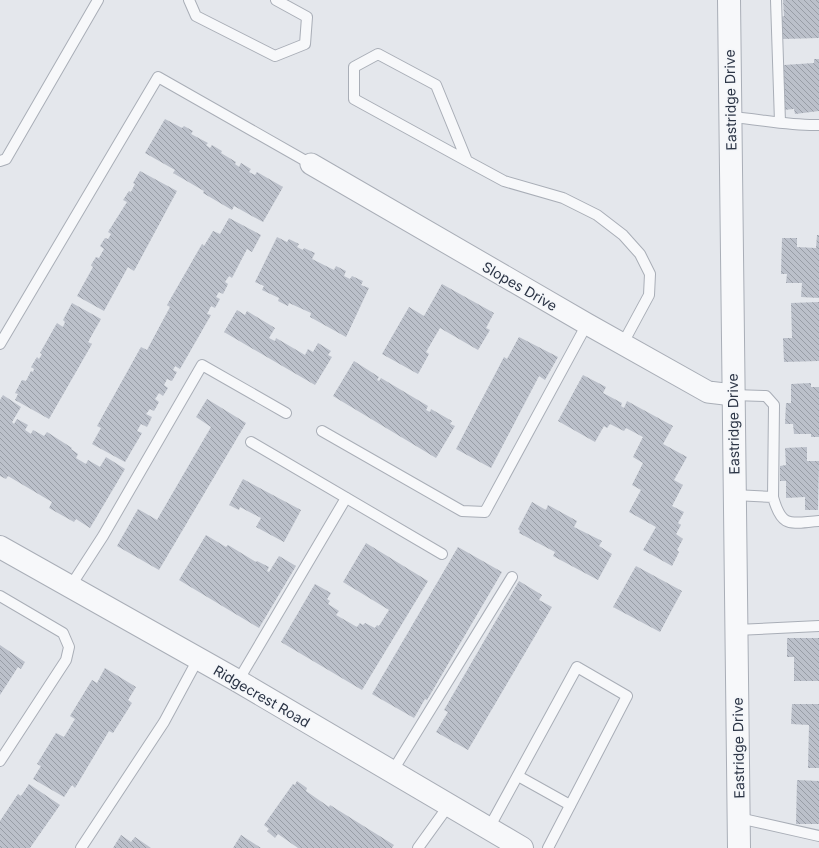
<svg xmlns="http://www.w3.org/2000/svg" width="819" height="848" font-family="Inter,sans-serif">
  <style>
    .building { fill: url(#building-back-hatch) }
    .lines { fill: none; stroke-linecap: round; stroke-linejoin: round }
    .service-casing { stroke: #a9aeb7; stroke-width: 12 }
    .minor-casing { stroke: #a9aeb7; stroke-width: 23 }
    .tertiary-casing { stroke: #a9aeb7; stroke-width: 24 }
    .service { stroke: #f7f8fa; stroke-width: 10 }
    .minor { stroke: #f7f8fa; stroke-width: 21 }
    .tertiary { stroke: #f7f8fa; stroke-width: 22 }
    .labels { text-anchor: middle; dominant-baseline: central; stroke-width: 3; stroke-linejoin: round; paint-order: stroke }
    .street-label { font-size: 14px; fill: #2b3445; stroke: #f4f6f9 }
  </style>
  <defs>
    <pattern id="building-back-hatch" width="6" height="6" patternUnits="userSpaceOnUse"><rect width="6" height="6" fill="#bbc0ca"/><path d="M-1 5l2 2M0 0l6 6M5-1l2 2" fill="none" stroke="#989da6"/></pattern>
  </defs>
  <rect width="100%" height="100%" fill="#e4e7ec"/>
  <!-- building -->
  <g class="building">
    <polygon points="783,0 819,0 819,38 783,39 781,17 784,16"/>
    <polygon points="814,59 819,59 819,111 795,114 794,109 783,110 780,68 784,68 784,65 814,63"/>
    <polygon points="165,119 182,128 184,126 193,131 191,134 208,143 206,145 210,148 212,145 222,151 221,153 236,162 235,164 239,167 241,163 251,169 249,172 255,175 257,172 283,187 263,222 234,206 232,210 203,193 204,191 173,173 175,170 145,153"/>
    <polygon points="140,171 177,191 134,271 128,267 104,311 77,296 93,267 91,265 96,257 99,258 104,249 100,246 105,238 108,239 111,234 108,232 127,202 123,200 129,191 131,192 135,184 133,183"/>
    <polygon points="229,218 261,235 252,252 247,249 232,278 229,276 225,282 228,284 223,294 219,292 216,297 220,299 215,308 211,306 207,314 211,315 180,369 175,366 173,370 177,372 172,381 167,379 164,385 168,388 163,396 159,393 155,399 159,402 154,411 150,409 146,414 152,417 147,427 141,424 137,431 142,433 125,462 92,444 101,428 97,426 141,347 147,350 170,307 167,305 202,244 204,246 213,231 220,234"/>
    <polygon points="817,235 819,235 819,298 801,297 802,283 786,283 787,274 781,274 782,238 797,238 797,247 816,248"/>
    <polygon points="277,237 287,242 289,239 299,244 297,247 303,250 304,248 315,253 312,259 334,270 336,266 346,271 344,276 350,279 352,276 363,281 361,285 369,288 346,337 310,317 311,313 289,303 288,306 278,301 279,298 262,290 264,286 255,282"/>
    <polygon points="442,284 494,313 486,328 490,330 478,350 440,328 426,352 429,354 418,374 382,354 409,307 424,316"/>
    <polygon points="819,302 819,361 784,362 783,338 792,338 791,303"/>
    <polygon points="72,303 101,319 88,342 92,344 49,419 15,400 18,394 15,393 22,380 26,381 31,371 33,372 34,369 31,367 37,357 39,359 42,354 40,353 57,323 63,327 65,322 63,320"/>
    <polygon points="237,310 245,315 247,311 275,328 269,338 275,341 276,338 305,355 308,349 313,352 318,343 331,351 328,355 332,357 315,385 224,332"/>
    <polygon points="519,337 558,357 545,380 539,376 491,468 456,449 504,357 507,359"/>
    <polygon points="354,361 379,377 377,380 379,381 381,378 428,406 426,410 430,412 431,409 452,421 450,424 455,426 436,458 333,396"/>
    <polygon points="583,375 606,387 603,393 622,403 621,406 624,408 627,401 673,426 663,444 687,457 674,480 683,485 672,506 684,512 678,523 681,525 676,534 683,539 677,550 679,552 672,566 643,550 656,527 629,512 641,490 632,485 643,463 633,457 643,437 626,428 624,431 610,424 607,428 604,426 595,442 558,421"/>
    <polygon points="811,383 811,387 819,387 819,437 811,437 811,434 794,434 793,424 785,424 786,403 791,403 791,384"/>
    <polygon points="3,395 21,407 12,422 14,424 17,419 28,425 25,430 31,434 33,430 44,436 47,432 72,448 71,449 78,454 76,458 86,464 88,460 100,467 106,457 125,469 90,528 76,519 74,522 49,508 52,502 8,476 6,479 0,476 0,400"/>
    <polygon points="207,399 246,423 159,570 117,546 138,509 157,520 211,427 196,417"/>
    <polygon points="807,447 807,461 819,461 818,510 805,510 805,497 786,498 786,481 780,481 780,466 786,465 785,448"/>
    <polygon points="243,479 301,510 284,542 256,527 261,518 240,507 239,510 229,505"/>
    <polygon points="532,502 546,510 548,505 577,521 574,527 602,541 599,546 612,554 598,580 553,556 555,552 519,533 520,531 518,529"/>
    <polygon points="206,535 226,547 228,545 256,562 257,561 269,567 267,571 269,572 279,556 296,566 259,628 179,580"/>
    <polygon points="366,543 428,581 362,690 281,642 315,584 331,593 327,599 330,601 328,604 339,611 336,615 357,627 360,623 363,625 365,623 375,628 377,625 379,626 389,610 343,582"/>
    <polygon points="458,547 502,572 427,700 425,699 414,718 372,694"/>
    <polygon points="636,566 682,591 660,632 613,607"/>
    <polygon points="519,581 542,595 539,600 552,607 468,750 436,732 448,712 444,710"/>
    <polygon points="787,638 819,638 819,681 794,681 794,657 787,657"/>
    <polygon points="0,645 25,662 21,669 18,667 0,695"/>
    <polygon points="105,668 136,687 128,700 132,703 113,733 109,731 75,788 72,785 64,797 33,779 41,766 37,764 56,733 64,737 75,719 70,716 92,680 97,683"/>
    <polygon points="792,704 819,704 819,768 808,768 809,725 791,724"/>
    <polygon points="797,780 819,781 819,824 796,824"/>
    <polygon points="297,781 307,788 306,791 329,807 330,805 394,845 392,848 298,848 278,834 275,838 267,831 269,829 264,825 293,784 295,785"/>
    <polygon points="29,784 60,805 30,848 0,848 0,821 18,794 21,796"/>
    <polygon points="121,835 131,842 135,837 151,848 113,848"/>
    <polygon points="241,835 261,848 233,848"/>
  </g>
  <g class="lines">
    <defs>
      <g id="service">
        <polyline points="189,0 196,16 275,56 305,44 307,17 276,0"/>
        <polyline points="776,0 780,122"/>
        <path d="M 730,117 C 760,119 789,126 819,125"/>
        <polyline points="0,161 6,159 98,0"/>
        <polyline points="467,161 354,99 354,67 378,54 436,85 467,161 504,181 563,198 597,215 623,235 640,254 650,274 649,295 622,345"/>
        <polyline points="0,344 158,77 311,164"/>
        <polyline points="733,395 766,396 774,405 773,497"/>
        <polyline points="322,431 462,511 485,512 587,324"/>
        <polyline points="251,442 442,554"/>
        <path d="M 734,495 L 773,497 C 782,529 790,523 819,521"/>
        <polyline points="70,587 103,536 202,365 286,413"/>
        <polyline points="0,596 63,633 69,647 66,660 0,761"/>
        <polyline points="736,630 819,626"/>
        <polyline points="238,681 346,498"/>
        <polyline points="392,772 512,577"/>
        <polyline points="518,776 570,805"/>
        <polyline points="739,818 819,836"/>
        <polyline points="489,828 577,667 627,696 548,848"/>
        <polyline points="81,848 164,722 198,659"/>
        <polyline points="418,848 449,805"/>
      </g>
      <polyline id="minor" points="311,164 587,324 708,392 733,395"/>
      <g id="tertiary">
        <polyline points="729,0 739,848"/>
        <polyline points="0,547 238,681 522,848"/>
      </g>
    </defs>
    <!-- service casing -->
    <use href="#service" class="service-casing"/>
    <!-- minor casing -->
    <use href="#minor" class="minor-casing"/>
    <!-- tertiary casing -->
    <use href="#tertiary" class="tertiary-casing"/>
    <!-- service -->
    <use href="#service" class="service"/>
    <!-- minor -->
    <use href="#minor" class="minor"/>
    <!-- tertiary -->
    <use href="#tertiary" class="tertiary"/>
  </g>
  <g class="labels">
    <!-- street labels -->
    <g class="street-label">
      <text transform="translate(730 100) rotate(-91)">Eastridge Drive</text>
      <text transform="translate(520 286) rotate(30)">Slopes Drive</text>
      <text transform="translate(733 424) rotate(-91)">Eastridge Drive</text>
      <text transform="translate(262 696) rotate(30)">Ridgecrest Road</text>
      <text transform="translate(738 748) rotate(-91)">Eastridge Drive</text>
    </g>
  </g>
</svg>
